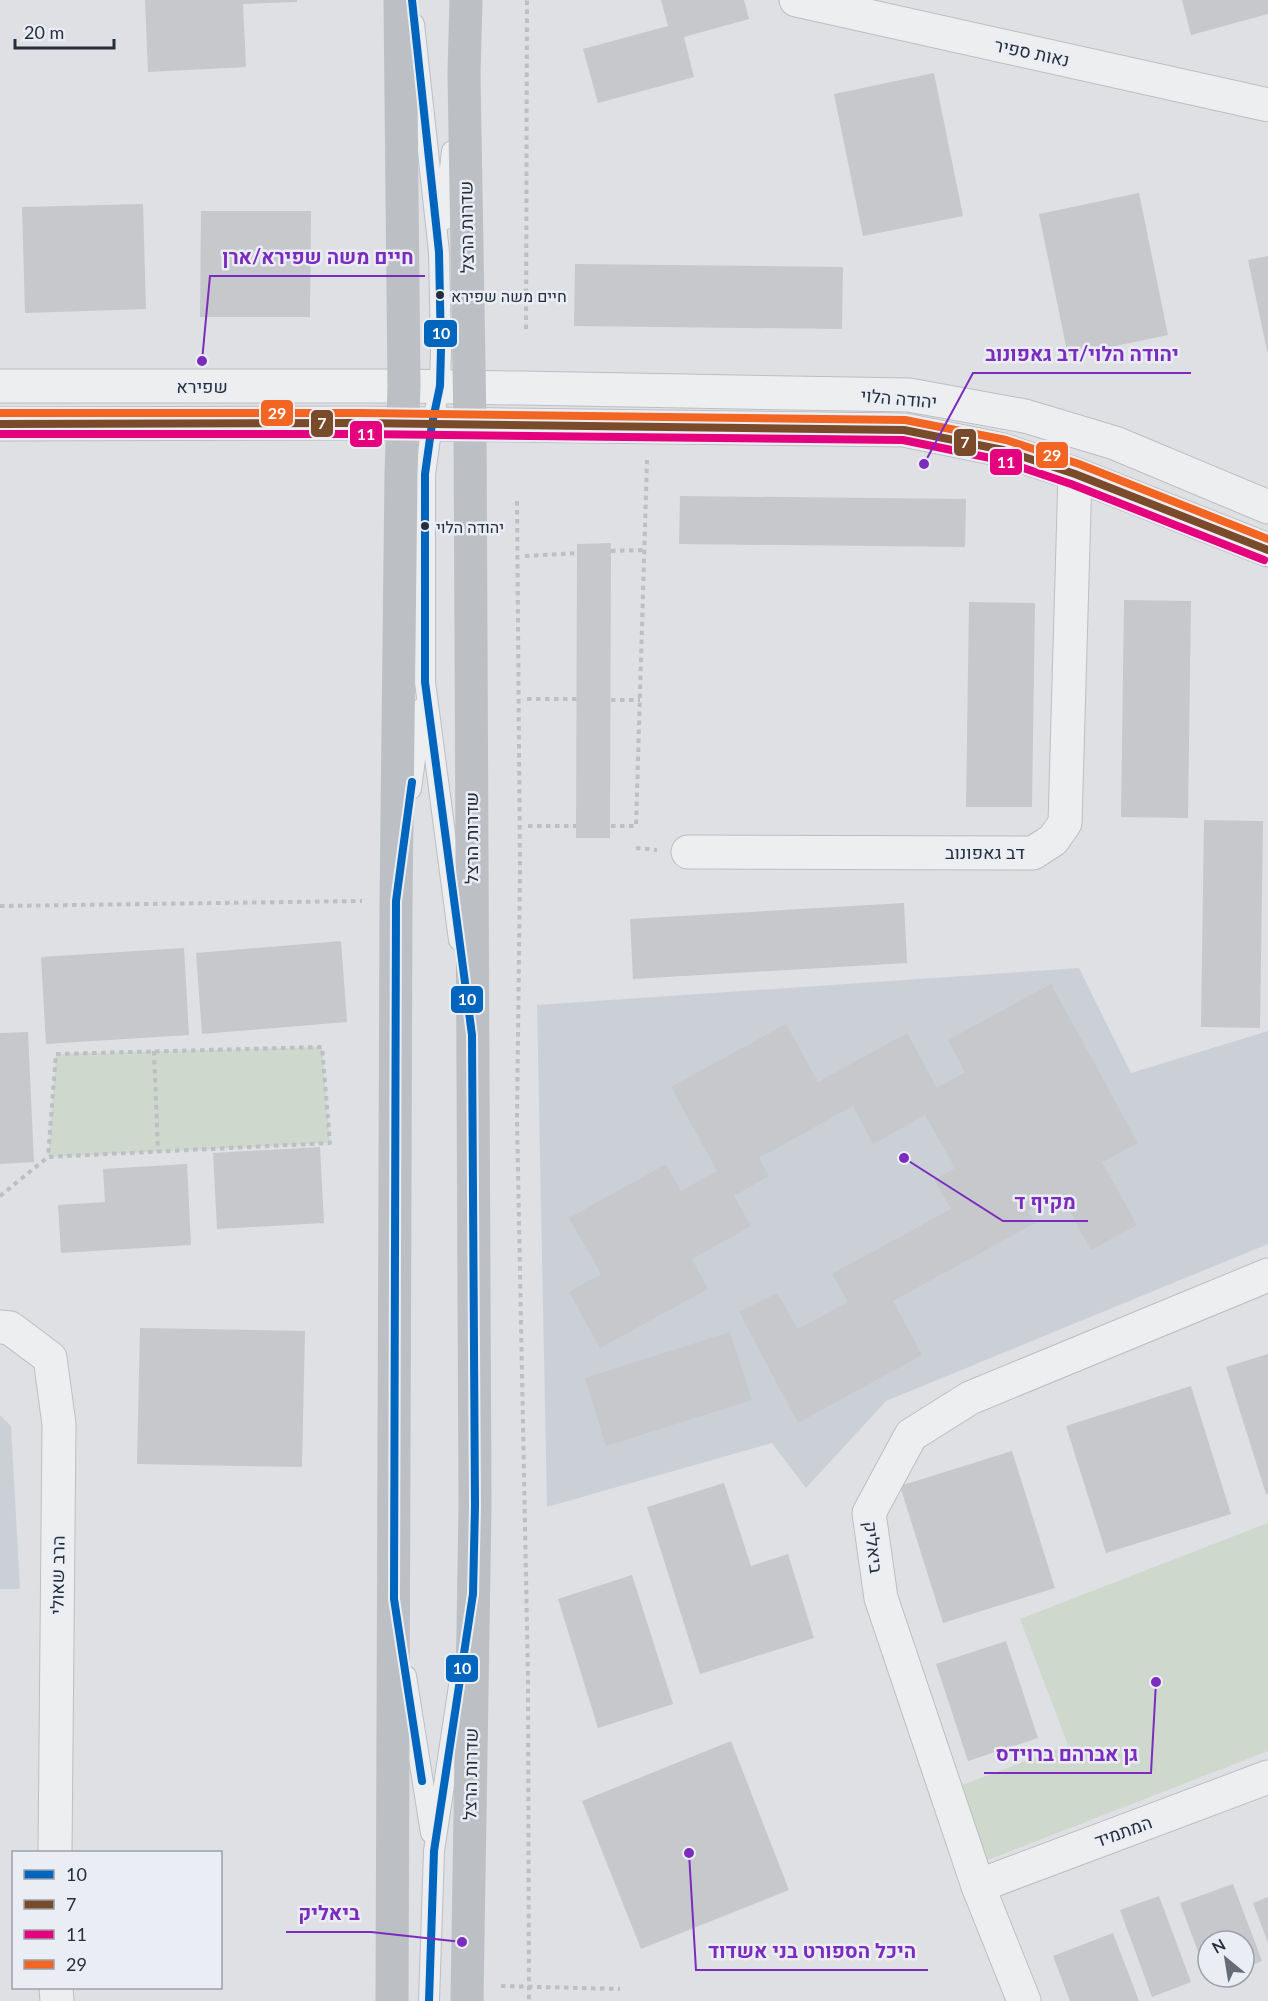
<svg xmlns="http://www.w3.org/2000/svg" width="1268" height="2001" font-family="Lato,Heebo,sans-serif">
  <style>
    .built { fill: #cbd0d7 }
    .green { fill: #ced8cd }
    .building { fill: #c6c8cb }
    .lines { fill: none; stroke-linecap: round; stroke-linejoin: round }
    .service-casing { stroke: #bcbec1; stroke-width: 22 }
    .minor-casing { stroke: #bcbec1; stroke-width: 35 }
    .tertiary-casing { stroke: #bcbec1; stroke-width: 35 }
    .path { stroke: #bcbfc4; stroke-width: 4; stroke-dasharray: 4.5 4.5; stroke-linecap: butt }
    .service { stroke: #edeef0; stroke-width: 20 }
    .minor { stroke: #edeef0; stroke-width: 33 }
    .tertiary { stroke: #edeef0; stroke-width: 33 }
    .secondary { stroke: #bcbfc3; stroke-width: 33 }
    .bus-1-casing { stroke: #eaeef4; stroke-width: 12 }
    .bus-2-casing { stroke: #eaeef4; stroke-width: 12 }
    .bus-3-casing { stroke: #eaeef4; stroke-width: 12 }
    .bus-4-casing { stroke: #eaeef4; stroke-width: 12 }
    .bus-1 { stroke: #0065bd; stroke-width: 8 }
    .bus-2 { stroke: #7a4b2a; stroke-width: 8 }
    .bus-3 { stroke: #e5007d; stroke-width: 8 }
    .bus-4 { stroke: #f26522; stroke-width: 8 }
    .bus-dot { fill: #242e3d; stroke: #eaeef4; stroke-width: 2 }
    .labels { text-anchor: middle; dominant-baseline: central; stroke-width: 5; stroke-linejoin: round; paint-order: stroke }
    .bus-label { font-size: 16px; fill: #242e3d; stroke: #eaeef4; text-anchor: start }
    .street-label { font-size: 18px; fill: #242e3d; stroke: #eaeef4 }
    .leader { fill: none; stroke: #7b2cbf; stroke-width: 2 }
    .callout-dot { fill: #7b2cbf; stroke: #eaeef4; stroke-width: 2 }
    .callout-label { font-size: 20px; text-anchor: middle; font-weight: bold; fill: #7b2cbf; stroke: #eaeef4; stroke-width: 5; stroke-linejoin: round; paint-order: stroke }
    .line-badge { stroke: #eaeef4; stroke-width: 2 }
    .badge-label { font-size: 16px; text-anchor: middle; font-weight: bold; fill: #fff }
  </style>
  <rect width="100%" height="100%" fill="#dee0e3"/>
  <!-- built -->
  <g class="built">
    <polygon points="1079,968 1131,1073 1268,1031 1268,1244 886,1401 806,1488 772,1443 547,1507 537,1005"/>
    <polygon points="0,1415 11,1426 20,1589 0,1589"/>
  </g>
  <!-- green -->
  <g class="green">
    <polygon points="322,1047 330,1143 48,1157 56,1054"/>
    <polygon points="1268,1523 1268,1751 985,1861 957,1787 1068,1745 1020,1619"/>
  </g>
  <!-- building -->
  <g class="building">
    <polygon points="145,0 297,0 297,2 243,4 246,67 148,72"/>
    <polygon points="661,0 744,0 749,19 684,37 694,77 598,103 583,49 668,26"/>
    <polygon points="1182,0 1268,0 1268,14 1191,35"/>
    <polygon points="934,73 963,216 863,236 834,94"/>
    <polygon points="1139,193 1168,335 1068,356 1039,214"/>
    <polygon points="143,204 146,309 25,313 22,207"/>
    <polygon points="201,211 311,211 310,317 200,317"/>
    <polygon points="1268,256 1268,351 1267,351 1248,260"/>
    <polygon points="575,264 843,267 842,329 574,326"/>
    <polygon points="680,496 966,499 965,547 679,544"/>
    <polygon points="611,543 610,838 576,838 577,544"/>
    <polygon points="1124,600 1191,601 1188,818 1121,817"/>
    <polygon points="969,602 1035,603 1032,807 966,807"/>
    <polygon points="1204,820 1263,821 1260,1028 1201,1027"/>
    <polygon points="904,903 907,963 633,979 630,919"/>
    <polygon points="341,941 347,1022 202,1034 196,953"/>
    <polygon points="184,948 189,1035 46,1044 41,957"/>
    <polygon points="1051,984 1138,1143 1102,1162 1137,1225 1091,1250 1060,1193 1028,1211 1035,1223 893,1301 922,1355 798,1423 739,1312 777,1293 798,1329 848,1302 832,1274 951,1209 934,1180 955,1168 925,1115 873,1144 853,1106 759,1158 769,1176 734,1196 751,1226 692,1259 708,1289 600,1348 569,1292 601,1274 569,1218 666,1164 681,1191 717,1171 671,1087 786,1024 818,1082 907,1033 937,1088 965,1072 948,1040"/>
    <polygon points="28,1032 34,1162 0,1164 0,1033"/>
    <polygon points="320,1147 324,1223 217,1229 213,1153"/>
    <polygon points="187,1164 191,1245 61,1253 58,1205 105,1202 103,1169"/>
    <polygon points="140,1328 305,1331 302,1467 137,1464"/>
    <polygon points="730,1332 752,1400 606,1446 585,1378"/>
    <polygon points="1268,1354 1268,1494 1266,1494 1226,1367"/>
    <polygon points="1191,1386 1231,1514 1106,1553 1066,1426"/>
    <polygon points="1012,1451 1055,1588 943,1623 900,1486"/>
    <polygon points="724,1483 751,1566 788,1554 814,1638 700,1674 647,1507"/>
    <polygon points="632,1575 673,1704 598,1728 558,1599"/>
    <polygon points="1006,1641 1038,1738 968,1761 936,1664"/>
    <polygon points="731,1741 789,1890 641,1949 582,1801"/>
    <polygon points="1233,1884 1262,1961 1244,1968 1244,1941 1208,1941 1208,1977 1218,1977 1209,1981 1180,1903"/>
    <polygon points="1159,1896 1191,1982 1152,1997 1120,1910"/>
    <polygon points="1268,1897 1268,1943 1253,1903"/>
    <polygon points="1113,1933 1139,2001 1070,2001 1053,1956"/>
  </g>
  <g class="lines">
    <defs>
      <g id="service">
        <polyline points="414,24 439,252 441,349 440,386 432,424 425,474 425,682 459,940"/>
        <polyline points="444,220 452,151"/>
        <polyline points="411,789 422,708"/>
        <polyline points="406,1676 431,1833"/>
        <polyline points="429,2001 434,1851 459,1686"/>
      </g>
      <g id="minor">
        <polyline points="796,0 1268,105"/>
        <polyline points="688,852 1033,853 1053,840 1065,823 1075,474"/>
        <polyline points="0,1327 10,1328 50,1358 59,1424 55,1852"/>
        <polyline points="978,1886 1268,1777"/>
        <polyline points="56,1988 57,2001"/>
        <polyline points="1024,2001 978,1886 881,1598 869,1513 911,1435 970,1398 1268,1275"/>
      </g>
      <g id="tertiary">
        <polyline points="0,386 404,386 909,395 1025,416 1115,443 1268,507"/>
        <polyline points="0,424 360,423 904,430 1003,450 1075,474 1268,550"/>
      </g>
    </defs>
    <!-- service casing -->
    <use href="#service" class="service-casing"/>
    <!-- minor casing -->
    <use href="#minor" class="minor-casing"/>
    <!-- tertiary casing -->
    <use href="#tertiary" class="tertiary-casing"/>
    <!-- path -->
    <g class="path">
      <polyline points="526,329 527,0"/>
      <polyline points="517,501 520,869 517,1119 528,1678 529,2001"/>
      <polyline points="611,551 644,550"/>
      <polyline points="525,556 577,553"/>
      <polyline points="527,699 577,699"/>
      <polyline points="611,700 640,700"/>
      <polyline points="528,826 576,826"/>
      <polyline points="611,826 636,826 647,460"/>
      <polyline points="636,848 657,850"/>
      <polyline points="0,906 362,901"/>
      <polyline points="154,1051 158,1151"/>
      <polyline points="0,1196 48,1157 330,1143 322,1047 56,1054 48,1157"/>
      <polyline points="501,1986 620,1989"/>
    </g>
    <!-- service -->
    <use href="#service" class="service"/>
    <!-- minor -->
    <use href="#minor" class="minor"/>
    <!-- tertiary -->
    <use href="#tertiary" class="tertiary"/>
    <!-- secondary -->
    <g class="secondary">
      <polyline points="466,0 464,74 470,424 475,1506 467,2001"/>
      <polyline points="392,2001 396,901 401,474 404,386 400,0"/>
    </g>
    <defs>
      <g id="bus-1">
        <polyline points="412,0 439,252 441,349 440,386 432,424 425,474 425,682 472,1035 475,1506 473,1594 434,1851 429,2001"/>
        <polyline points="412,782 396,901 394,1599 422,1781"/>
      </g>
      <polyline id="bus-2" points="0,424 360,423 904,430 1003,450 1075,474 1268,550"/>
      <polyline id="bus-3" points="0,434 360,434 903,440 1000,460 1071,484 1264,560"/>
      <polyline id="bus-4" points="0,413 360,413 905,420 1006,440 1079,464 1268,539"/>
    </defs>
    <!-- bus-1 casing -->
    <use href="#bus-1" class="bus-1-casing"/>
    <!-- bus-2 casing -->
    <use href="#bus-2" class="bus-2-casing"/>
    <!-- bus-3 casing -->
    <use href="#bus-3" class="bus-3-casing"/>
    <!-- bus-4 casing -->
    <use href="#bus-4" class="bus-4-casing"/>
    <!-- bus-1 -->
    <use href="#bus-1" class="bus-1"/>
    <!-- bus-2 -->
    <use href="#bus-2" class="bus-2"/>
    <!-- bus-3 -->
    <use href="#bus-3" class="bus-3"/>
    <!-- bus-4 -->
    <use href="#bus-4" class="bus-4"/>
  </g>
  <!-- markers -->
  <g class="bus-dot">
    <circle cx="440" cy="295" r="5"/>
    <circle cx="425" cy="526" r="5"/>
  </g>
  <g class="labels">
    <!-- bus labels -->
    <g class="bus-label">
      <text x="451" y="295">חיים משה שפירא</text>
      <text x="436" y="526">יהודה הלוי</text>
    </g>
    <!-- street labels -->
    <g class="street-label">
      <text transform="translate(1032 52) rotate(12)">נאות ספיר</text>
      <text transform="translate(466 227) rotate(-91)">שדרות הרצל</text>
      <text x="202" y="386">שפירא</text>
      <text transform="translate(899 398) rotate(5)">יהודה הלוי</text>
      <text transform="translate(471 838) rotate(-90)">שדרות הרצל</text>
      <text x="985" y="852">דב גאפונוב</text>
      <text transform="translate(874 1547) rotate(83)">ביאליק</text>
      <text transform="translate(57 1575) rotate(-89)">הרב שאולי</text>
      <text transform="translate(470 1774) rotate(-89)">שדרות הרצל</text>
      <text transform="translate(1123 1831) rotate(-20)">המתמיד</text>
    </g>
  </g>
  <!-- callouts -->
  <path class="leader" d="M202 361L210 276H425M924 464L973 373H1191M904 1158L1003 1221H1088M1156 1682L1151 1773H984M462 1942L371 1932H286M689 1853L696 1970H928"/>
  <g class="callout-dot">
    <circle cx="202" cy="361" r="6"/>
    <circle cx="924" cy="464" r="6"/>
    <circle cx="904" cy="1158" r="6"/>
    <circle cx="1156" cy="1682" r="6"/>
    <circle cx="462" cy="1942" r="6"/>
    <circle cx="689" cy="1853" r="6"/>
  </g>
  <g class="callout-label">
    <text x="318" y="264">חיים משה שפירא/ארן</text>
    <text x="1082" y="361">יהודה הלוי/דב גאפונוב</text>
    <text x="1045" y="1209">מקיף ד</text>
    <text x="1067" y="1761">גן אברהם ברוידס</text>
    <text x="329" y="1920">ביאליק</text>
    <text x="812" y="1958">היכל הספורט בני אשדוד</text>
  </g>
  <g class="line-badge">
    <rect x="423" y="319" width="35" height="29" rx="6" fill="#0065bd"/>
    <rect x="260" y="399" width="34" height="28" rx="6" fill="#f26522"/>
    <rect x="310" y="409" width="24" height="29" rx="6" fill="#7a4b2a"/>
    <rect x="349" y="420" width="34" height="28" rx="6" fill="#e5007d"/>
    <rect x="953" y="428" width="24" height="29" rx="6" fill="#7a4b2a"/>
    <rect x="1035" y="441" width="34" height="28" rx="6" fill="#f26522"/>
    <rect x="989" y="448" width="34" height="28" rx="6" fill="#e5007d"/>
    <rect x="450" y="985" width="34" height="29" rx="6" fill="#0065bd"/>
    <rect x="445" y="1654" width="34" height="29" rx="6" fill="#0065bd"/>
  </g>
  <g class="badge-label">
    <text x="441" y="339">10</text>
    <text x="277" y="419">29</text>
    <text x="322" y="429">7</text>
    <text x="366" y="440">11</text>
    <text x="965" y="448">7</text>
    <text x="1052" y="461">29</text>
    <text x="1006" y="468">11</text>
    <text x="467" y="1005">10</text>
    <text x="462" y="1674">10</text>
  </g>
  <!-- legend -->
  <rect x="12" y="1851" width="210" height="138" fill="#eaeef4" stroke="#9ba1ab" stroke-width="1.5"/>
  <rect x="24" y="1870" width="30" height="9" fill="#0065bd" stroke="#9ba1ab" stroke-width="1.5"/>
  <text x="66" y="1881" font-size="18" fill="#242e3d">10</text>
  <rect x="24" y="1900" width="30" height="9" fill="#7a4b2a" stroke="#9ba1ab" stroke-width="1.5"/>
  <text x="66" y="1911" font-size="18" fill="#242e3d">7</text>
  <rect x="24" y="1930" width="30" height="9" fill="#e5007d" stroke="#9ba1ab" stroke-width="1.5"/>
  <text x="66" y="1941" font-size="18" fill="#242e3d">11</text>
  <rect x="24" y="1960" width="30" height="9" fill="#f26522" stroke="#9ba1ab" stroke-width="1.5"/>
  <text x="66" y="1971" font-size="18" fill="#242e3d">29</text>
  <!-- north arrow -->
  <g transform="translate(1226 1959) rotate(330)"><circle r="28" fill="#eaeef4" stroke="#9ba1ab" stroke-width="1.5"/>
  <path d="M0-4.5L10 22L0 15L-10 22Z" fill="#656c77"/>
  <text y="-9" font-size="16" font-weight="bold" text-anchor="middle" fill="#242e3d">N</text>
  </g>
  <!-- scale -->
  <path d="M15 39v9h99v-9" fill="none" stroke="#242e3d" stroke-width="3"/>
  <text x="24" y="39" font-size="18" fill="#242e3d" stroke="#eaeef4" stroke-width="4.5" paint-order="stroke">20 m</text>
</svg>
